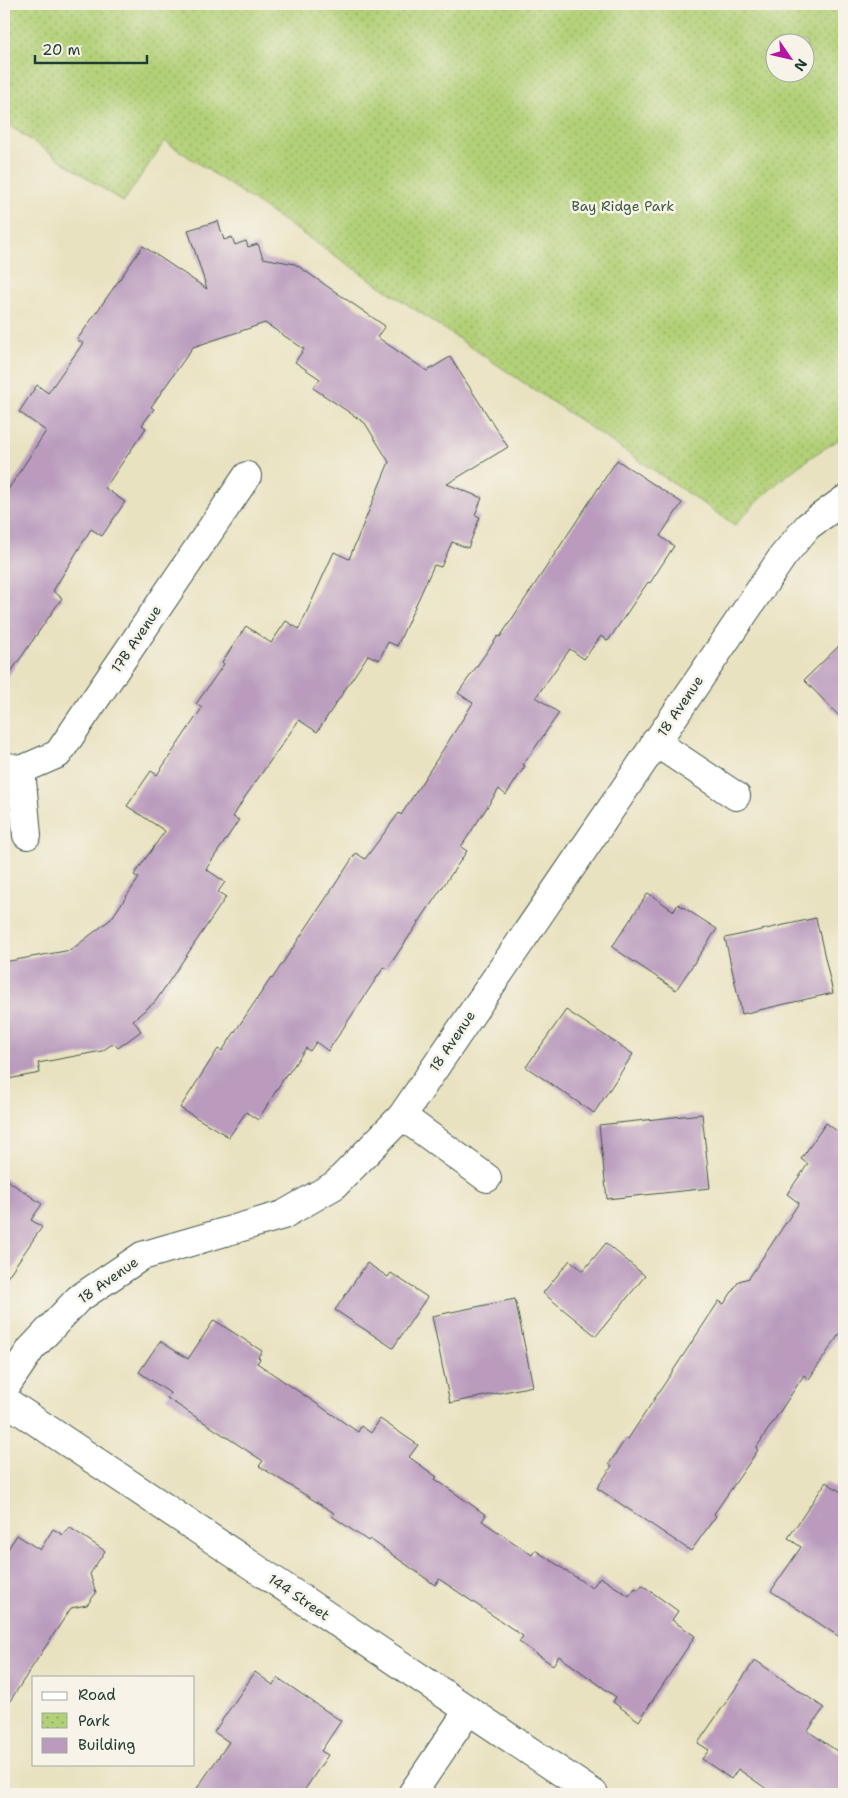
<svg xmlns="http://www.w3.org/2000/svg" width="848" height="1798" font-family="'Shantell Sans',sans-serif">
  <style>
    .park { fill: url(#park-dots); stroke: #688656; fill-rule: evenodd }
    .building { fill: #ba9bbe }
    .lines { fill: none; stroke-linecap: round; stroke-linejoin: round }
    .minor-casing { stroke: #3d5649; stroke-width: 30 }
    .minor { stroke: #fff; stroke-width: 28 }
    .labels { text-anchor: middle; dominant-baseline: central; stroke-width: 5; stroke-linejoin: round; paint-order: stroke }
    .park-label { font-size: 14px; fill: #3c5a41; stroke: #f7f3e8 }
    .street-label { font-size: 14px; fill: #1f3d34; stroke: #f7f3e8 }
  </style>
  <defs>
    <pattern id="park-dots" width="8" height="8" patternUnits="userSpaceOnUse" patternTransform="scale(1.25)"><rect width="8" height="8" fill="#b2d077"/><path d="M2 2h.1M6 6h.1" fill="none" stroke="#90aa62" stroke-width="1.8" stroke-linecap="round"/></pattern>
  </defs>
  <rect width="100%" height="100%" fill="#f7f3e8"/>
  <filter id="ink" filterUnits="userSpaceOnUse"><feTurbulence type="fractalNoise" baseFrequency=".02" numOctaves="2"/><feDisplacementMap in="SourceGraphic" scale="10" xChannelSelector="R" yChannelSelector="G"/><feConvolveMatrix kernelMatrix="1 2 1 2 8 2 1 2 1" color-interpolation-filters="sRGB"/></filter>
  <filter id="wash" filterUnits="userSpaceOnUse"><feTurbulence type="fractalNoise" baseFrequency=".0096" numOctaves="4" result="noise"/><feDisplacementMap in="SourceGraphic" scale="20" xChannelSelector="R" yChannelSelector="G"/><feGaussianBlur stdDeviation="1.12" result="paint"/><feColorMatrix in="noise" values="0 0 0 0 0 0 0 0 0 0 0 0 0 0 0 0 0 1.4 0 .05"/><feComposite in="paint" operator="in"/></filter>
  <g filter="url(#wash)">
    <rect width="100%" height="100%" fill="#e9e2c1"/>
    <!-- park -->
    <path class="park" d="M 4,4 L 844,4 L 844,437 C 802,460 767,489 735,525 L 165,141 L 123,202 L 4,122 ZM 776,42 L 806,42 L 806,72 L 776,72 Z"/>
    <g id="blocks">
      <!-- building -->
      <g class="building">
        <polygon points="218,221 224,240 232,237 235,245 246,241 248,247 258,244 263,258 295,264 385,326 377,337 427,371 450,357 508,447 447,484 482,498 475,515 480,517 468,548 452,542 441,567 434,565 397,646 388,642 379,660 368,655 317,732 299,720 245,797 233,817 239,820 206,869 225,882 218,892 226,897 155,1002 133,1020 141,1031 118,1048 114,1043 102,1051 38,1063 40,1073 8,1079 4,1056 4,962 71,950 111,919 139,878 134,875 165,831 127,806 151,771 157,775 202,708 196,704 224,664 222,662 246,626 271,643 286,621 299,629 334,552 349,559 389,462 365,423 313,388 320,379 295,362 304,349 265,323 193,347 151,407 154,409 142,425 146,428 105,488 125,502 102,536 91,529 53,591 62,598 4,682 4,496 46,431 19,412 37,385 48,393 83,343 77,340 143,246 207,289 188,230"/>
        <polygon points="617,460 682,503 660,536 674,546 650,583 648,582 608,641 601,636 584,659 570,649 536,697 559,713 523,765 525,766 506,795 499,789 461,847 467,851 387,969 384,967 328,1051 316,1042 310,1051 306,1048 288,1074 287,1073 258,1120 246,1112 229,1137 180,1108 218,1049 222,1051 271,978 272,979 356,853 365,859 399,813 401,815 473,703 458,693 498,636 500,637"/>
        <polygon points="844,641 844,721 804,680"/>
        <polygon points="648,893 674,911 678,904 717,929 676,990 612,947"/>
        <polygon points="816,918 833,993 742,1014 725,938"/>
        <polygon points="566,1010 633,1054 594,1113 526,1067"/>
        <polygon points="702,1114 710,1188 607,1199 599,1125"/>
        <polygon points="826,1123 844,1136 844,1327 809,1379 804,1375 756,1448 758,1450 714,1514 716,1516 691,1551 597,1488 612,1466 609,1464 626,1438 628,1439 719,1301 724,1304 739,1281 749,1278 799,1203 787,1194 808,1164 801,1159"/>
        <polygon points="4,1178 42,1204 31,1220 42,1227 4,1282"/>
        <polygon points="606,1243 645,1276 596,1336 543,1293 570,1260 583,1271"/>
        <polygon points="367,1263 388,1277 391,1273 427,1297 393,1348 335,1310"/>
        <polygon points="515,1299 533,1386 450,1403 432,1316"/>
        <polygon points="214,1320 262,1351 258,1357 260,1359 257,1363 358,1432 361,1426 371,1433 380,1419 418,1445 409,1457 437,1477 435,1479 486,1515 482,1521 532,1555 535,1550 592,1588 600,1577 629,1596 635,1588 638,1590 642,1585 678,1611 672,1620 695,1636 639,1721 613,1702 616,1697 559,1656 553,1665 519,1642 523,1636 439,1579 435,1585 370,1539 368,1541 332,1516 334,1513 259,1466 263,1461 167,1398 170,1393 139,1372 160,1341 188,1359"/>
        <polygon points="826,1482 844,1494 844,1640 771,1591 801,1547 788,1538"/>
        <polygon points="69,1527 105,1551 90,1574 96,1593 87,1605 71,1608 4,1710 4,1555 17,1535 40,1550 53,1529 63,1535"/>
        <polygon points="755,1660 824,1708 808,1731 844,1756 844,1794 774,1794 738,1769 731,1779 702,1759 709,1750 698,1743"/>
        <polygon points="255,1672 273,1685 278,1678 341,1721 321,1751 328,1755 302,1794 193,1794 229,1742 214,1732"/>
      </g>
    </g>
  </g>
  <g filter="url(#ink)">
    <use href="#blocks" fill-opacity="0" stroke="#3d5649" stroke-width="1"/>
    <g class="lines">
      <defs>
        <g id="minor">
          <polyline points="655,742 736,796"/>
          <polyline points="4,766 21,770 58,754 247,476"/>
          <polyline points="21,770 27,835"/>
          <polyline points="402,1116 487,1178"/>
          <polyline points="4,1389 31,1349 78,1299 142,1256 283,1215 335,1185 402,1116 783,556 808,526 844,500"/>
          <polyline points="4,1400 594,1794"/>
          <polyline points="412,1794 468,1711"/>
        </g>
      </defs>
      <!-- minor casing -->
      <use href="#minor" class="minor-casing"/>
      <!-- minor -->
      <use href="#minor" class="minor"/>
    </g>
  </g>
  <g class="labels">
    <!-- park labels -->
    <g class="park-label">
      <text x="623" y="206">Bay Ridge Park</text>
    </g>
    <!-- street labels -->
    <g class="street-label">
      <text transform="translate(136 639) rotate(-56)">17B Avenue</text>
      <text transform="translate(680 706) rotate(-56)">18 Avenue</text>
      <text transform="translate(452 1041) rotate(-56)">18 Avenue</text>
      <text transform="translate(108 1280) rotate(-35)">18 Avenue</text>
      <text transform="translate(299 1597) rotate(34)">144 Street</text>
    </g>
  </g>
  <!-- margin -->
  <rect width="848" height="1798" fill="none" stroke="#f7f3e8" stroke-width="20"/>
  <!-- legend -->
  <rect x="32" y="1676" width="162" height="90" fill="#f7f3e8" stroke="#a1aaa0"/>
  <rect x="42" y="1692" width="25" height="8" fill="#ffffff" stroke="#a1aaa0"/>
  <text x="78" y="1700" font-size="15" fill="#1f3d34">Road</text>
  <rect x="42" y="1713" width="25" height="15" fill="url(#park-dots)" stroke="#a1aaa0"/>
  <text x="78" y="1726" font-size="15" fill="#1f3d34">Park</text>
  <rect x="42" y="1738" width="25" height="15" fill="#ba9bbe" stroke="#a1aaa0"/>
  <text x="78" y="1750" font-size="15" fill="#1f3d34">Building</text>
  <!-- north arrow -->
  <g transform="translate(790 58) rotate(124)"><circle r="24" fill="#f7f3e8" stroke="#a1aaa0"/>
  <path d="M0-4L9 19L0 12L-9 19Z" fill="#b5179e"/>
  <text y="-8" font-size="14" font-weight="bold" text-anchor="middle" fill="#1f3d34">N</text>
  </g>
  <!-- scale -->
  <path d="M35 55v8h112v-8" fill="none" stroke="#1f3d34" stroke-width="2.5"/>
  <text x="42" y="55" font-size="15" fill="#1f3d34" stroke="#f7f3e8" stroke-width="4" paint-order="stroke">20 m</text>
</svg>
